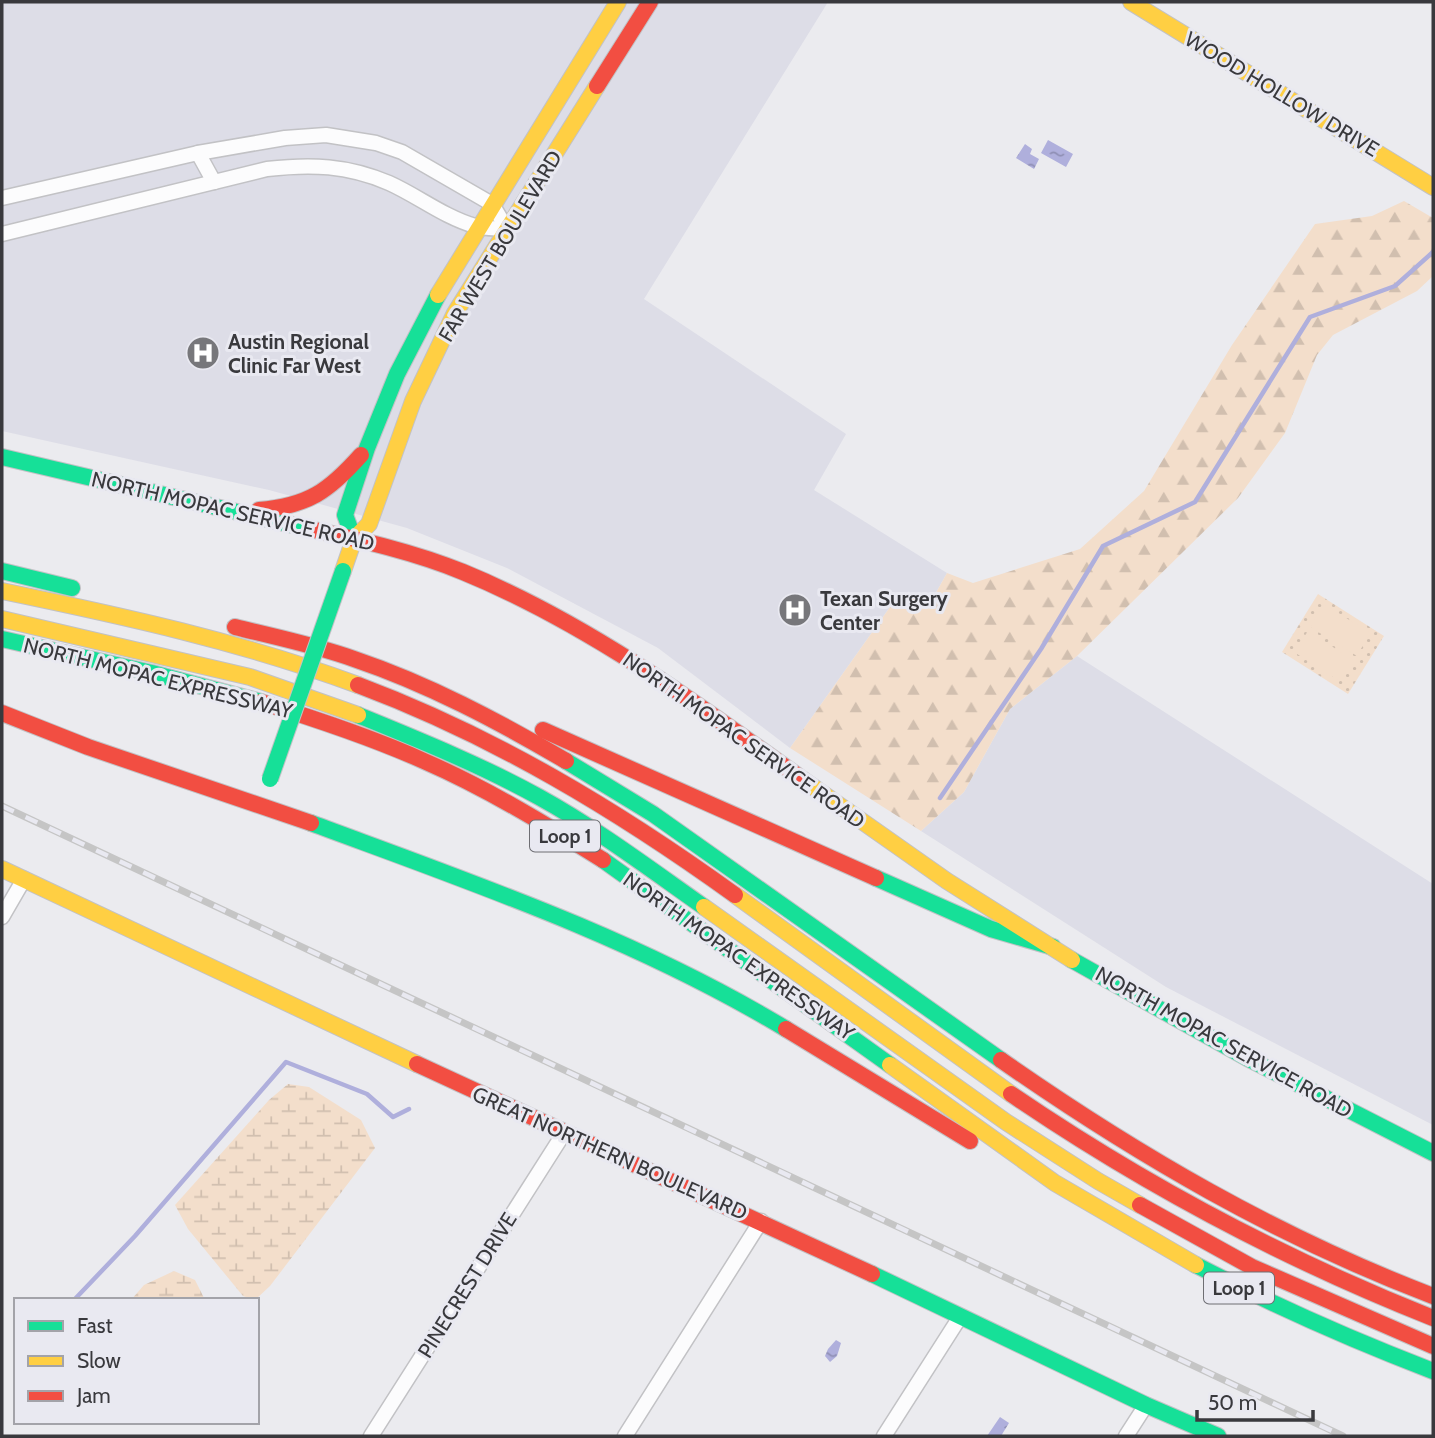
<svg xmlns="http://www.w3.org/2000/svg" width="1435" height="1438" font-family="Cabin,sans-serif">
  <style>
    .built { fill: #dddde7 }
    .forest { fill: url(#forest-firs) }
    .wetland { fill: url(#wetland-marsh) }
    .park { fill: url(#park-dots) }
    .pitch { fill: #f3decb }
    .water { fill: url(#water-ripples) }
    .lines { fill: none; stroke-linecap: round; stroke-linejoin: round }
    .stream { stroke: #afafdc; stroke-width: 4.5 }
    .street-casing { stroke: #c2c2c5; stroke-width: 17 }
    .fast-casing { stroke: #c2c2c5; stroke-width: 18 }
    .slow-casing { stroke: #c2c2c5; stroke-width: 18 }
    .jam-casing { stroke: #c2c2c5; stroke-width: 18 }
    .street { stroke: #fcfcfd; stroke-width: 14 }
    .fast { stroke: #16e098; stroke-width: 16 }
    .slow { stroke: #ffcf43; stroke-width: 16 }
    .jam { stroke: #f24e42; stroke-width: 16 }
    .rail-casing { stroke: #c5c5c5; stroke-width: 7 }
    .rail { stroke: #e9e9f1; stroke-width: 4.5; stroke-dasharray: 13; stroke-linecap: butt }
    .fast-bridge-casing { stroke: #c2c2c5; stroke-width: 18; stroke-linecap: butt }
    .fast-bridge { stroke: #16e098; stroke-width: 16 }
    .labels { text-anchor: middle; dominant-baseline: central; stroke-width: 6; stroke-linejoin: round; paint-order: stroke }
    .shield { fill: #e9e9f1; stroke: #6e6e73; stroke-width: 2 }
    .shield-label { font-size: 19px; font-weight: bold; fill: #39393d }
    .street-label { font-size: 21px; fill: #39393d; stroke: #e9e9f1 }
    .poi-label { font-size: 21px; font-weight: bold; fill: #39393d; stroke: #e9e9f1; text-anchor: start }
  </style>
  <defs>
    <pattern id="forest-firs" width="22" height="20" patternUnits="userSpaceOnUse" patternTransform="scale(1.75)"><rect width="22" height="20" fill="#f3decb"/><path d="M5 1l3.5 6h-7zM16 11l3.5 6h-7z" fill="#d1bfaf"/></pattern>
    <pattern id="wetland-marsh" width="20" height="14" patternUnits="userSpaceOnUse" patternTransform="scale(1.75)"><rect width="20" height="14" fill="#f3decb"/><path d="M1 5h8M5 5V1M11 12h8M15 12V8" fill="none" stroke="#d1bfaf"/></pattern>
    <pattern id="park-dots" width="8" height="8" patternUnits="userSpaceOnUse" patternTransform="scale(1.75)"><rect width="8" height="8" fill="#f3decb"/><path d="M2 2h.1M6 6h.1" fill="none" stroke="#d1bfaf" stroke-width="1.8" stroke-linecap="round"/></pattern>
    <pattern id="water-ripples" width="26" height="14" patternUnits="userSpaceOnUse" patternTransform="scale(1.75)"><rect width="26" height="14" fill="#afafdc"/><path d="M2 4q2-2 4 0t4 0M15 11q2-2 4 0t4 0" fill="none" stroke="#8f8fb4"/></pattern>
  </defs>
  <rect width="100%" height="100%" fill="#ebebef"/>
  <!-- built -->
  <g class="built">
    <polygon points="2,2 828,2 644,299 846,434 814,490 947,573 933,598 895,600 790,748 658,648 507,568 407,528 269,490 2,431"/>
    <polygon points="1077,656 1433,884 1433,1125 1166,987 921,831 964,792 1010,709"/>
  </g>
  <!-- forest -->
  <polygon class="forest" points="1404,201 1433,218 1433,276 1417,291 1333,335 1317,355 1285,433 1238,498 1077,656 1010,709 964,792 921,831 790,748 895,600 933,598 947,573 973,583 1080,549 1144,491 1232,345 1315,224 1372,216"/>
  <!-- wetland -->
  <g class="wetland">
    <polygon points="288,1084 309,1087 361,1120 375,1148 270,1286 255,1300 243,1296 188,1229 175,1205 269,1100"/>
    <polygon points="174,1271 195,1280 205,1300 131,1300 144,1285"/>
  </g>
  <!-- park -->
  <polygon class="park" points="1318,594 1384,636 1348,694 1282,652"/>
  <!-- pitch -->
  <g class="pitch">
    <polygon points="1324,604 1370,633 1357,656 1310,627"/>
    <polygon points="1308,631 1353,660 1339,681 1294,652"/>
  </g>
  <!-- water -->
  <g class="water">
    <polygon points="1048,140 1073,154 1066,167 1041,153"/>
    <polygon points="1025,144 1032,149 1030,154 1039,159 1034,169 1016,158"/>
    <polygon points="836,1340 841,1343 837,1356 830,1362 825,1356 828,1349"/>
    <polygon points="1000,1417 1009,1423 1001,1436 987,1436"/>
  </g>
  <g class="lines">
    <!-- stream -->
    <g class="stream">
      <polyline points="940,798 1041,649 1103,546 1195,502 1310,317 1395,286 1433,252"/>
      <polyline points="74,1300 135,1236 286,1062 367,1094 393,1117 409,1109"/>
    </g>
    <defs>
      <g id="street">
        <polyline points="198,153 214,182"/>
        <polyline points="2,198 198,153 285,138 326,135 376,143 402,152 492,204 507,229"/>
        <path d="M 2,234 L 267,169 C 311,164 347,165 389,183 C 418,196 444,217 475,226 C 485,229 497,228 507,229"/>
        <polyline points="2,917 24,879"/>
        <polyline points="371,1436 564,1133"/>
        <polyline points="625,1436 761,1221"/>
        <polyline points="884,1436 960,1317"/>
        <polyline points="1126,1436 1146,1405"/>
      </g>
      <g id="fast">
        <polyline points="2,457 310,529"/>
        <polyline points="354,539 345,515 367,448 397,374 438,295"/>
        <polyline points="2,571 72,588"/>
        <polyline points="2,639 152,673 261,702"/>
        <path d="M 358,715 C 419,740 481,765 539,797 C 597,829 650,869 704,907"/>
        <polyline points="566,761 653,814 1001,1060"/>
        <path d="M 311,823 C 473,883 637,939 786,1029"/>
        <polyline points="603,860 890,1065"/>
        <polyline points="876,878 991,929 1053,947"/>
        <polyline points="1072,960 1247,1058 1433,1153"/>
        <path d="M 1196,1265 C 1273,1305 1352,1340 1433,1371"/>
        <polyline points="872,1274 1146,1405 1218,1436"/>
      </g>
      <g id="slow">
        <polyline points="1131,2 1433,187"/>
        <polyline points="438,295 618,2"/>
        <polyline points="343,571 354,539 369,524 413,401 455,313 597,86"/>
        <path d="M 2,591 C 123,616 242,642 358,685"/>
        <polyline points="2,619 250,677 358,715"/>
        <polyline points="802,779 947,881 1072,960"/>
        <polyline points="2,869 417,1064"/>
        <polyline points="735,895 1011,1094"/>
        <polyline points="704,907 1006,1122 1098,1181 1140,1205"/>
        <polyline points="890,1065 1055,1183 1196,1265"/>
      </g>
      <g id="jam">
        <polyline points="597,86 650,2"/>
        <path d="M 259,510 C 308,506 329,491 361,455"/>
        <path d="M 310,529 C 361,540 414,552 463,572 C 585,622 695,702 802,779"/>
        <path d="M 235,627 C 275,637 315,645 354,659 C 428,684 498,721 566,761"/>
        <path d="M 358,685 C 494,736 617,810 735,895"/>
        <path d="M 261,702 C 316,719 371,737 424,761 C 486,788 545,824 603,860"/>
        <polyline points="2,713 88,747 311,823"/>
        <polyline points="543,730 876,878"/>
        <polyline points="786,1029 970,1141"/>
        <path d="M 1001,1060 C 1137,1155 1278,1237 1433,1296"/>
        <polyline points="417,1064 872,1274"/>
        <path d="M 1011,1094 C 1143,1184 1284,1259 1433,1318"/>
        <polyline points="1140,1205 1252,1267 1433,1346"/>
      </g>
    </defs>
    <!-- street casing -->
    <use href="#street" class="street-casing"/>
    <!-- fast casing -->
    <use href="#fast" class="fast-casing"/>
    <!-- slow casing -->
    <use href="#slow" class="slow-casing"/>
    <!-- jam casing -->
    <use href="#jam" class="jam-casing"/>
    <!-- street -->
    <use href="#street" class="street"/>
    <!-- fast -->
    <use href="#fast" class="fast"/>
    <!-- slow -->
    <use href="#slow" class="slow"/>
    <!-- jam -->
    <use href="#jam" class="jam"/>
    <defs>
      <polyline id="rail" points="2,806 1343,1436"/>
    </defs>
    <!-- rail casing -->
    <use href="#rail" class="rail-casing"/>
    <!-- rail -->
    <use href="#rail" class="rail"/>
    <defs>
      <polyline id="fast-bridge" points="270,779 343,571"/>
    </defs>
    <!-- fast-bridge casing -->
    <use href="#fast-bridge" class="fast-bridge-casing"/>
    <!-- fast-bridge -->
    <use href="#fast-bridge" class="fast-bridge"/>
  </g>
  <!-- icons -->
  <defs>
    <symbol id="hospital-disc" viewBox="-11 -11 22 22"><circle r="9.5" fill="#77777b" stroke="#e9e9f1"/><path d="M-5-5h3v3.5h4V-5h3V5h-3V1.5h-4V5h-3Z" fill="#fff"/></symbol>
  </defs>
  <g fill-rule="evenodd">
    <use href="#hospital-disc" x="184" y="334" width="38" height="38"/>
    <use href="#hospital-disc" x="776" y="591" width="38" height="38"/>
  </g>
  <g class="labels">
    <!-- shield labels -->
    <g class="shield">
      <rect x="530" y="820.5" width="70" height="31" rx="5"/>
      <rect x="1204" y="1272.5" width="70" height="31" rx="5"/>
    </g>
    <g class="shield-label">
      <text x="565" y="836">Loop 1</text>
      <text x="1239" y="1288">Loop 1</text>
    </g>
    <!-- street labels -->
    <g class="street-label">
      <text transform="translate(1282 94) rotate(31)">WOOD HOLLOW DRIVE</text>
      <text transform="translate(500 246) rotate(-59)">FAR WEST BOULEVARD</text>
      <text transform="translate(233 511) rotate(13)">NORTH MOPAC SERVICE ROAD</text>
      <text transform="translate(158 678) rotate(14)">NORTH MOPAC EXPRESSWAY</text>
      <text transform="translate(744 740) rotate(35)">NORTH MOPAC SERVICE ROAD</text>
      <text transform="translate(739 956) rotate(35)">NORTH MOPAC EXPRESSWAY</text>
      <text transform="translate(1224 1042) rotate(29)">NORTH MOPAC SERVICE ROAD</text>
      <text transform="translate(610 1153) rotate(24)">GREAT NORTHERN BOULEVARD</text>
      <text transform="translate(467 1285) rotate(-58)">PINECREST DRIVE</text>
    </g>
    <!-- poi labels -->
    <g class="poi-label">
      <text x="228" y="341">Austin Regional<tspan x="228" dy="24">Clinic Far West</tspan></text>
      <text x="820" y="598">Texan Surgery<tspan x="820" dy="24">Center</tspan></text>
    </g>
  </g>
  <!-- border -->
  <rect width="1435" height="1438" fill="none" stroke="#39393d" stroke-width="7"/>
  <!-- legend -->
  <rect x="14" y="1298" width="245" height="126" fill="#e9e9f1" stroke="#a3a3a9" stroke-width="2"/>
  <rect x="28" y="1321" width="35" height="10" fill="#16e098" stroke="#a3a3a9" stroke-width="2"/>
  <text x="77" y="1333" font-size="21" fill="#39393d">Fast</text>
  <rect x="28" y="1356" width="35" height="10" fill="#ffcf43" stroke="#a3a3a9" stroke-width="2"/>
  <text x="77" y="1368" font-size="21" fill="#39393d">Slow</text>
  <rect x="28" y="1391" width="35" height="10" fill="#f24e42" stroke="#a3a3a9" stroke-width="2"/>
  <text x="77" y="1403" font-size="21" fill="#39393d">Jam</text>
  <!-- scale -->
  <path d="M1197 1410v10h116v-10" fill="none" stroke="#39393d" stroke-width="3.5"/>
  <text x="1208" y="1410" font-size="21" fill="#39393d" stroke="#e9e9f1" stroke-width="5" paint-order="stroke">50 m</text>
</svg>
